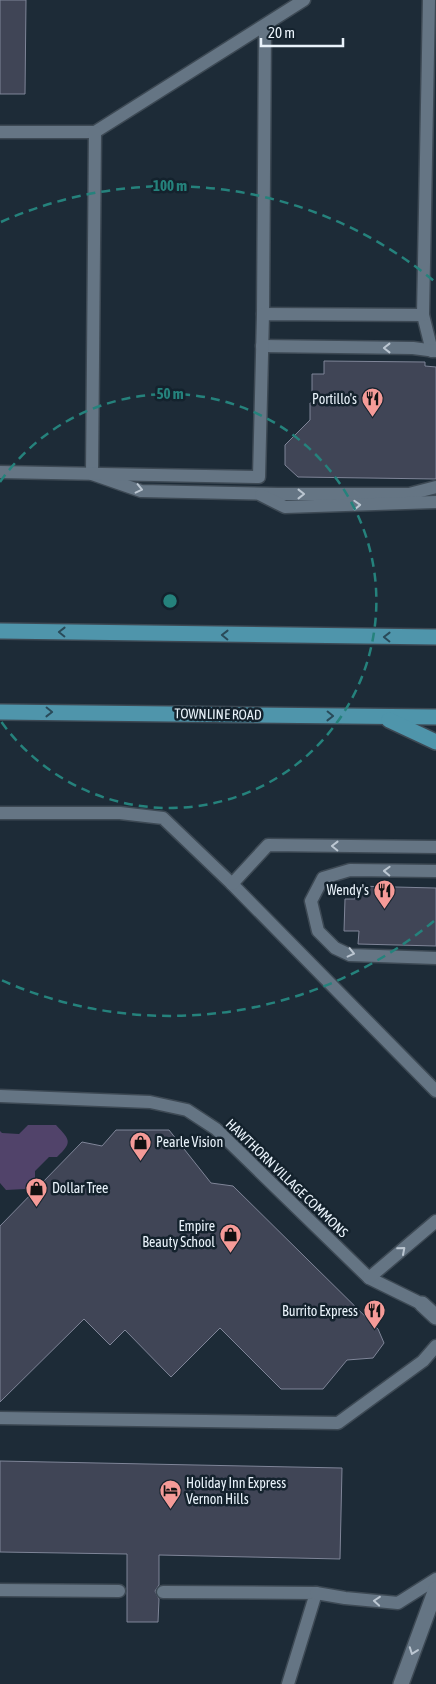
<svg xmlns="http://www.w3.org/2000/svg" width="436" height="1684" font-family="'Asap Condensed',sans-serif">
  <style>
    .green { fill: #51436a }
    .building { fill: #404556; stroke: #7f8598 }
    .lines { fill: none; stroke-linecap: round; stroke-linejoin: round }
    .service-casing { stroke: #3d4954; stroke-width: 15 }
    .tertiary-casing { stroke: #3d4954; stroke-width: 18 }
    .primary-casing { stroke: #3d4954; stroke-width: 18 }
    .service { stroke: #657584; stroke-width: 12 }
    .tertiary { stroke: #657584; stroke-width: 15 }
    .primary { stroke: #4f95ab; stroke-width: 15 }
    .oneway { stroke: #bbc6d1 }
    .oneway2 { stroke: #294a59 }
    .ring { fill: none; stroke: #25827c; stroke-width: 2.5; stroke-dasharray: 9 6 }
    .labels { text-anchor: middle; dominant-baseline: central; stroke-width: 5; stroke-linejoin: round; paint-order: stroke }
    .poi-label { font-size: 14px; fill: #e9f2fa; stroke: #14222d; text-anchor: end }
    .street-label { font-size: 14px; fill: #e9f2fa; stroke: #14222d }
    .centre { fill: #25827c; stroke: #14222d; stroke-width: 2.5 }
    .ring-label { font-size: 15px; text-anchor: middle; font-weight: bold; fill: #25827c; stroke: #14222d; stroke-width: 5; stroke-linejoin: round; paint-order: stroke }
  </style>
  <rect width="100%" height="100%" fill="#1d2b37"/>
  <!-- green -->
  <path class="green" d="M 28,1125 L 56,1125 C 70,1140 73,1142 57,1157 L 49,1157 L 35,1171 L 35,1179 L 25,1189 L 6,1190 L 0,1183 L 0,1131 L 2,1133 L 19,1134 Z"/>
  <!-- building -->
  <g class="building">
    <polygon points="0,0 26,0 25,94 0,94"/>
    <polygon points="324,361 425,362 425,366 436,367 436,479 298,477 285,465 285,445 310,420 310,403 312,403 312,374 324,374"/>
    <polygon points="355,886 436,888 436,946 358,944 359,931 344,931 345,899 355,899"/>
    <polygon points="116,1130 169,1130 211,1183 233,1186 378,1329 384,1343 373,1358 347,1360 323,1389 281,1389 220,1328 171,1377 125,1330 110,1345 84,1319 0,1402 0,1226 82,1142 102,1146"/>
    <polygon points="0,1461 342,1468 340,1559 159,1555 159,1585 155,1591 159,1599 158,1622 127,1622 127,1554 0,1552"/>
  </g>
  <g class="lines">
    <defs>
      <g id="service">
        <polyline points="0,132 95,132 304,0"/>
        <polyline points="95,132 92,474 141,491 278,494 409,494 436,487"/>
        <polyline points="263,314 265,26"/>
        <polyline points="423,315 432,351"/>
        <polyline points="262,346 413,348 436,351"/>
        <polyline points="0,472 259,477 263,314 423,315 429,0"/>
        <polyline points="261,495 285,507 436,502"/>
        <polyline points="0,813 120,813 163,818 232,884 436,1091"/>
        <polyline points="436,871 350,870 323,878 311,901 318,931 335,948 350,955 436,958"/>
        <polyline points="232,884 268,845 436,847"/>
        <polyline points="0,1096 150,1102 187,1110 216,1129 369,1278 422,1304"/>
        <polyline points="369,1278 436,1221"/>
        <polyline points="0,1418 338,1423 423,1361 436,1346"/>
        <polyline points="0,1590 119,1591"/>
        <polyline points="163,1592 316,1593 288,1684"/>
        <polyline points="316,1593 345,1598 398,1603 436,1579"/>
      </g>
      <g id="tertiary">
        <polyline points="422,1304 436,1317"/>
        <polyline points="401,1684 436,1589"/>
      </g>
      <g id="primary">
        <polyline points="0,631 436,637"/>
        <polyline points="0,712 436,717"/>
        <polyline points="389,720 436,742"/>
      </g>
    </defs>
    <!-- service casing -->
    <use href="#service" class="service-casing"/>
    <!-- tertiary casing -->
    <use href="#tertiary" class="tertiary-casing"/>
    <!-- primary casing -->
    <use href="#primary" class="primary-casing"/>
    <!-- service -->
    <use href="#service" class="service"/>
    <!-- tertiary -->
    <use href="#tertiary" class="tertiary"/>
    <!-- primary -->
    <use href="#primary" class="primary"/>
  </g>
  <!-- one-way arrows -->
  <defs><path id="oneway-chevron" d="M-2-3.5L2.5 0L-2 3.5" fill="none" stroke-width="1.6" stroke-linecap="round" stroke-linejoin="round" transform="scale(1.25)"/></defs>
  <g class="oneway">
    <use href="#oneway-chevron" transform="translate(387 348) rotate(-180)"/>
    <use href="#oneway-chevron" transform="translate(139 489) rotate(13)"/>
    <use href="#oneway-chevron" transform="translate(301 494)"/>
    <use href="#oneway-chevron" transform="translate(357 505) rotate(-2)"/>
    <use href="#oneway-chevron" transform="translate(335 846) rotate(-179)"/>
    <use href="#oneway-chevron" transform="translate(387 871) rotate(-178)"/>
    <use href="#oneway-chevron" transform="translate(351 953) rotate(13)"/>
    <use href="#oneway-chevron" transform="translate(402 1250) rotate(-41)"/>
    <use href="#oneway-chevron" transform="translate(377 1601) rotate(-175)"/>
    <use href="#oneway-chevron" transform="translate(413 1651) rotate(110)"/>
  </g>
  <g class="oneway2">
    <use href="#oneway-chevron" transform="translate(62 632) rotate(-179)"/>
    <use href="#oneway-chevron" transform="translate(225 635) rotate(-179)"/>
    <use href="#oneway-chevron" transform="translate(387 637) rotate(-179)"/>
    <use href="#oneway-chevron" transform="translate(49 712) rotate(1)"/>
    <use href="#oneway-chevron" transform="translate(330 716) rotate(1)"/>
  </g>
  <!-- distance rings -->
  <g class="ring">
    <path d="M0 482A207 207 0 1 1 0 720"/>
    <path d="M434 921A415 415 0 0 1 1 980M1 222A415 415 0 0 1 434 281"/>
  </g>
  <!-- icons -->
  <defs>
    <symbol id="restaurant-pin" viewBox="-11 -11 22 30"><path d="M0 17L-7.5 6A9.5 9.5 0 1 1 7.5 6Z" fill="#f59b98" stroke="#14222d"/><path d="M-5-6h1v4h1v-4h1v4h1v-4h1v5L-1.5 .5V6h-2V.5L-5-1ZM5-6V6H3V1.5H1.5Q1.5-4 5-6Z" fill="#111"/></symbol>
    <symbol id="shop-pin" viewBox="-11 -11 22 30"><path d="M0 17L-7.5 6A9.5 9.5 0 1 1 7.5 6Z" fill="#f59b98" stroke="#14222d"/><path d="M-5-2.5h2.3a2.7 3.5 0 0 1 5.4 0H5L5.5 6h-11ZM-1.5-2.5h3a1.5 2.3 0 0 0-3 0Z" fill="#111"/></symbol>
    <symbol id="hotel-pin" viewBox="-11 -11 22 30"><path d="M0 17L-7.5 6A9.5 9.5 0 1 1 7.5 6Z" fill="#f59b98" stroke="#14222d"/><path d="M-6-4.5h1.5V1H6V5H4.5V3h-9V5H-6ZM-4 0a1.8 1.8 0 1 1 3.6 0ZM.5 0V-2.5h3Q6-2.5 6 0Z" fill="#111"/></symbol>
  </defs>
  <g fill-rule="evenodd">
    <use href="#restaurant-pin" x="360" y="386" width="25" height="34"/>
    <use href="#restaurant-pin" x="372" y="878" width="25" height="34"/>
    <use href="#shop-pin" x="128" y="1130" width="25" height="34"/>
    <use href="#shop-pin" x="24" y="1176" width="25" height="34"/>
    <use href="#shop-pin" x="218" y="1222" width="25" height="34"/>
    <use href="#restaurant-pin" x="362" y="1298" width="25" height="34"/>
    <use href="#hotel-pin" x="158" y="1478" width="25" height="34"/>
  </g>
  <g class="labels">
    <!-- poi labels -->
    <g class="poi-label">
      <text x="357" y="399">Portillo's</text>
      <text x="369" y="890">Wendy's</text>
      <text x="156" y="1142" text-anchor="start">Pearle Vision</text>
      <text x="52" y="1188" text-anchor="start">Dollar Tree</text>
      <text x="215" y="1226">Empire<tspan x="215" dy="16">Beauty School</tspan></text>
      <text x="358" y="1311">Burrito Express</text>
      <text x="186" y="1483" text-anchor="start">Holiday Inn Express<tspan x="186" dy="16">Vernon Hills</tspan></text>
    </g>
    <!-- street labels -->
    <g class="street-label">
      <text transform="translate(218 714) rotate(1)">TOWNLINE ROAD</text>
      <text transform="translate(287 1178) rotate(44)">HAWTHORN VILLAGE COMMONS</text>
    </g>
  </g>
  <circle cx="170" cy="601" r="8" class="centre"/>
  <g class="ring-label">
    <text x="170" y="191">100 m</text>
    <text x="170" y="399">50 m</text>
  </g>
  <!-- scale -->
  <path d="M261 38v8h82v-8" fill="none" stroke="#e9f2fa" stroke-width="2.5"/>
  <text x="268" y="38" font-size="15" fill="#e9f2fa" stroke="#14222d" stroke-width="4" paint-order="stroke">20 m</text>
</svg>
